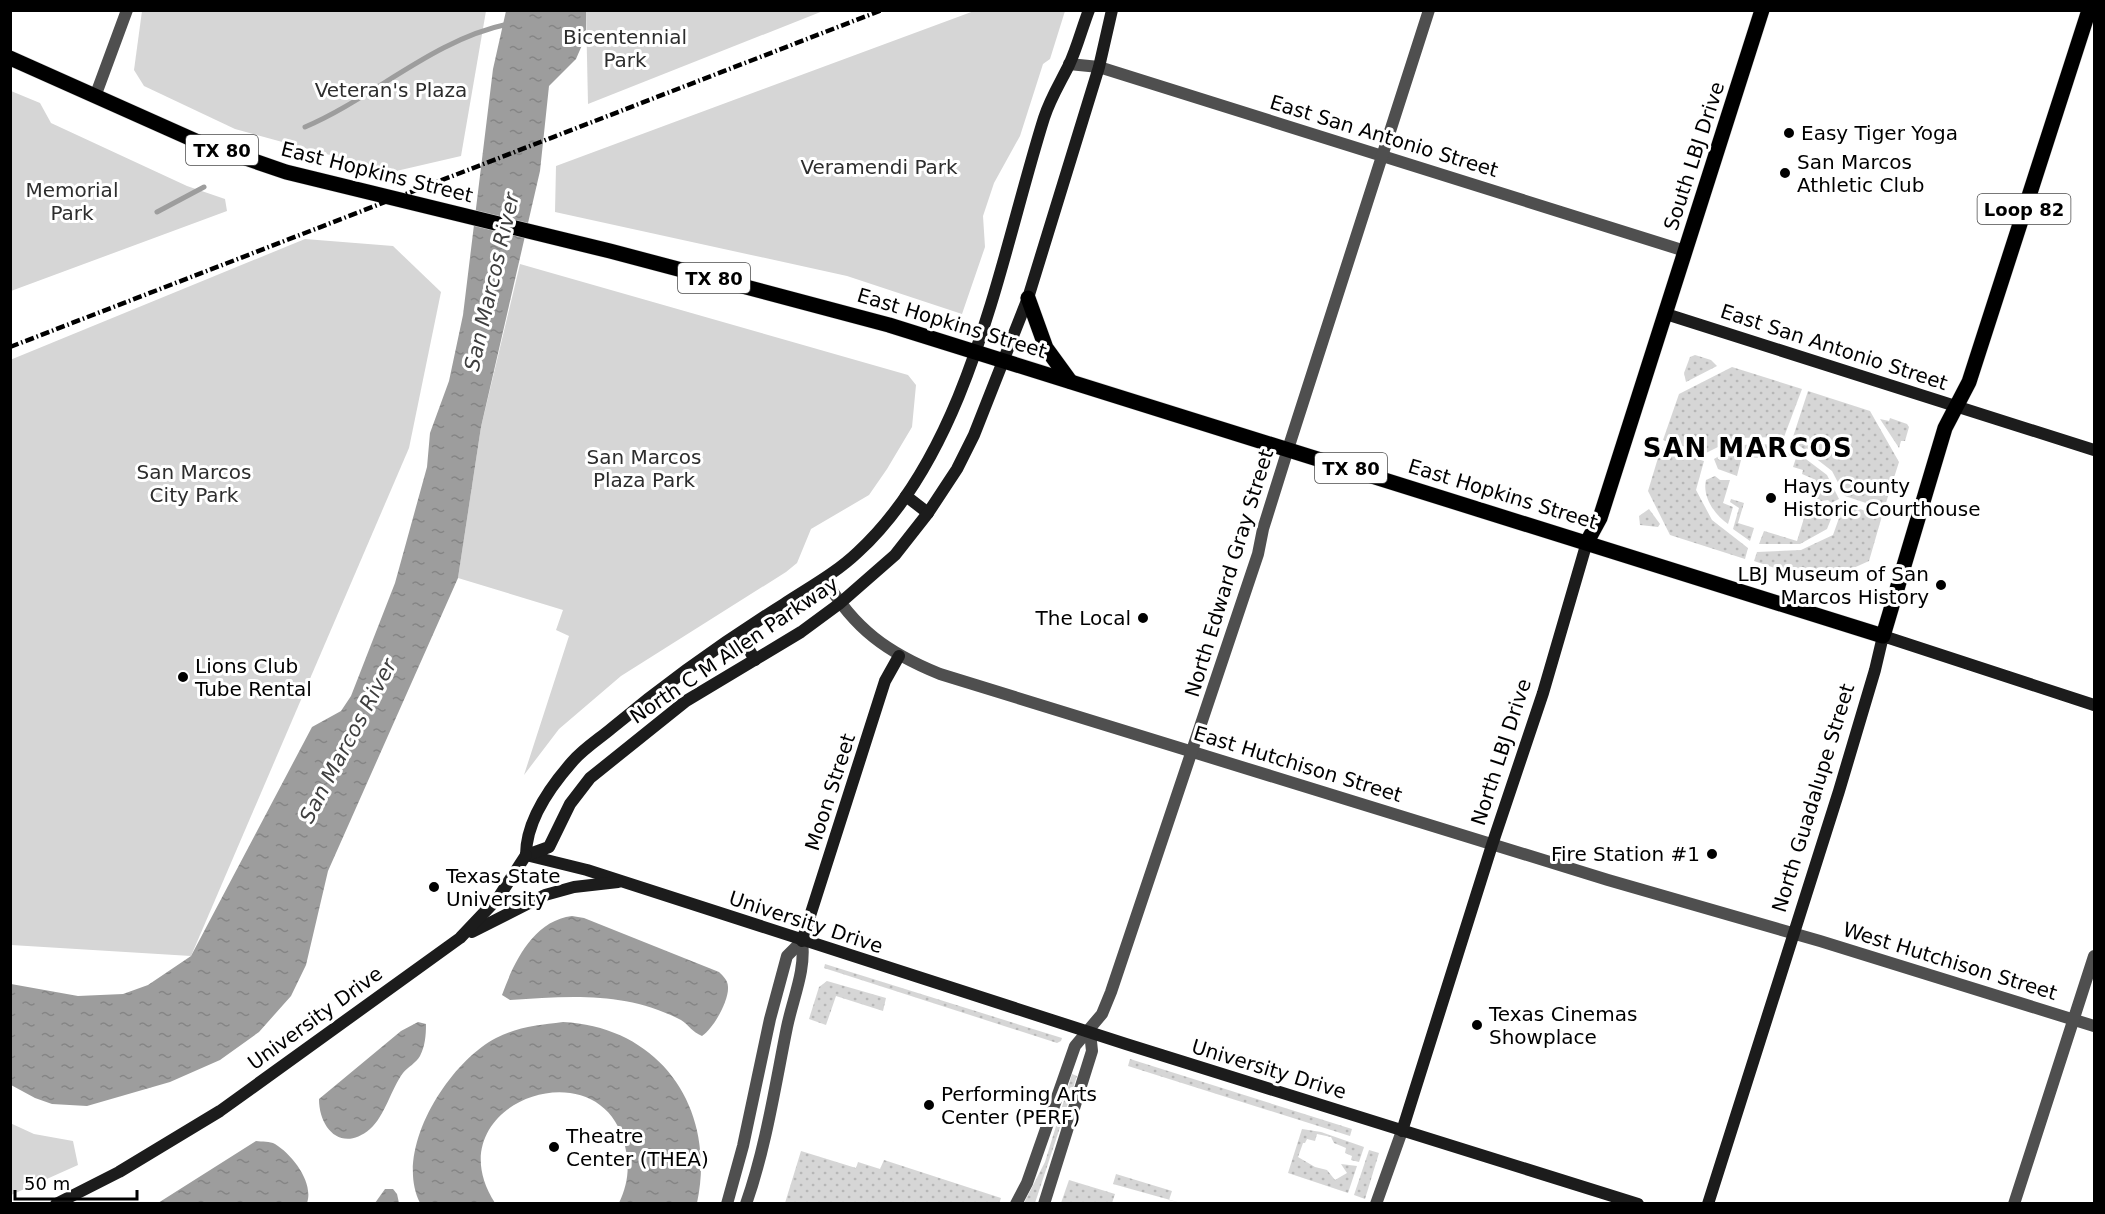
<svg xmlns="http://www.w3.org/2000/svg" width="2105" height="1214" font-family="'DejaVu Sans',sans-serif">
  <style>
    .grass { fill: url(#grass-dots) }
    .green { fill: #d6d6d6 }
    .water { fill: url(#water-ripples) }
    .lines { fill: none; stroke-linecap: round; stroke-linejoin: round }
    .stream { stroke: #9d9d9d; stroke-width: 5 }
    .primary-casing { stroke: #dbdbdb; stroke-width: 16 }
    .street { stroke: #4f4f4f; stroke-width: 12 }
    .secondary { stroke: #1c1c1c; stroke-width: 12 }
    .primary { stroke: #000; stroke-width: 15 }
    .rail { stroke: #000; stroke-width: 4.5; stroke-dasharray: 9 3 1.5 3; stroke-linecap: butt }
    .poi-dot { fill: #000; stroke: #fff; stroke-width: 2 }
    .labels { text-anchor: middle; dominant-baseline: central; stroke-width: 6; stroke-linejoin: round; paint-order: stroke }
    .shield { fill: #fff; stroke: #4c4c4c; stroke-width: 1.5 }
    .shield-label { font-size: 18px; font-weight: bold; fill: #000 }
    .park-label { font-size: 20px; fill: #2d2d2d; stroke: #fff }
    .poi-label { font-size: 20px; fill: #000; stroke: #fff; text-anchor: start }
    .street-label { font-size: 20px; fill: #000; stroke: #fff }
    .water-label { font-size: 21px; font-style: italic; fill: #3e3e3e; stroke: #fff }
    .district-label { font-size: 26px; font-weight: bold; letter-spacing: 1.5px; fill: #000; stroke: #fff }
  </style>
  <defs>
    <pattern id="grass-dots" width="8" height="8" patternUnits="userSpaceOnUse" patternTransform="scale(1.5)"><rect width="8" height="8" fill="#d6d6d6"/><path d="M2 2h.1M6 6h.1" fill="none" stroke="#b6b6b6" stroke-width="1.8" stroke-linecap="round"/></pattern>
    <pattern id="water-ripples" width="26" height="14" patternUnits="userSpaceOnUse" patternTransform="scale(1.5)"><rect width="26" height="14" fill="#9d9d9d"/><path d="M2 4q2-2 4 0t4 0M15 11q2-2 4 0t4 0" fill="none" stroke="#858585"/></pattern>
  </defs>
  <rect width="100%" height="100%" fill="#fff"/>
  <!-- grass -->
  <g class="grass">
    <polygon points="1695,355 1711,360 1717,366 1686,382 1684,373 1690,357"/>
    <polygon points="1732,367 1802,389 1784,437 1736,438 1706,453 1663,440 1679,394"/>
    <polygon points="1808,391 1870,411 1899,462 1884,509 1845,496 1832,471 1792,440"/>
    <polygon points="1890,418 1907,424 1909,427 1905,441 1901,441 1899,448 1880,419 1889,421"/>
    <polygon points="1782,444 1778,452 1769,451 1767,459 1742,456 1737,476 1718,469 1714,459 1738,445"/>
    <polygon points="1790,447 1827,475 1839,499 1831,503 1828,500 1821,501 1811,497 1816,480 1802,474 1803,470 1793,467 1796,458 1788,455"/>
    <polygon points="1661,448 1704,461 1696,490 1712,520 1748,548 1745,559 1670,535 1648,491"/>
    <path d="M 1715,476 L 1720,480 L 1730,480 L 1723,503 L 1733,507 L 1728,524 C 1715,515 1702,497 1706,480 Z"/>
    <polygon points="1731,499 1744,503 1738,523 1754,528 1750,541 1733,529 1739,508 1730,502"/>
    <polygon points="1844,504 1882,516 1869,561 1820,583 1754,561 1757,552 1801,550 1833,535"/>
    <polygon points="1808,505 1827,512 1831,519 1827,529 1800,544 1759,544 1764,531 1797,541"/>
    <polygon points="1649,509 1660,524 1658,527 1640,525 1639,516"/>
    <polygon points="825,964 1062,1038 1061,1041 1057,1043 824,968"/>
    <polygon points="827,981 886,998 883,1011 836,996 826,1025 809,1019 819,987"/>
    <polygon points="1130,1059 1352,1129 1350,1136 1128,1066"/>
    <polygon points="1072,1074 1077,1076 1035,1203 1024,1203 1045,1162"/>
    <polygon points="1302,1129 1321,1132 1364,1147 1359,1162 1351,1160 1352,1156 1345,1153 1346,1148 1334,1143 1331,1137 1317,1134 1315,1141 1307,1139 1305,1143 1303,1143 1298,1157 1315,1167 1327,1170 1335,1180 1347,1173 1341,1164 1357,1166 1348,1193 1288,1173"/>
    <polygon points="1369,1150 1379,1153 1365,1199 1354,1195"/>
    <polygon points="801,1151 856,1168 858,1162 880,1169 884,1160 1001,1198 999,1204 785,1203"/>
    <polygon points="1116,1174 1172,1191 1169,1200 1181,1203 1113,1184"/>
    <polygon points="1069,1180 1115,1194 1112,1203 1061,1203"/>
  </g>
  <!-- green -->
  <g class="green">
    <polygon points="142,11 486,11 461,156 392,172 235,129 144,86 134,70"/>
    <polygon points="586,11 823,11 588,104"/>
    <polygon points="974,11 1065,11 1050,59 1043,64 1020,136 994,183 983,216 985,247 962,314 847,276 555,212 556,166"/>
    <polygon points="11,91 40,103 51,123 187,186 225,199 227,211 11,291"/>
    <polygon points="305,239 393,246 441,292 409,448 191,956 11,945 10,360"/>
    <polygon points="520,264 908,375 916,385 912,427 887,469 869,495 811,529 797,563 786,572 621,676 559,729 524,775 569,636 556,630 563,610 458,578 481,427"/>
    <polygon points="10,1123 34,1134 73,1141 78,1165 11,1195"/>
  </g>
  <!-- water -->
  <g class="water">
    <polygon points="506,11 586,11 586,36 576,59 549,86 540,171 481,427 458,578 328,871 306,965 291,996 259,1032 220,1060 170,1082 87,1106 52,1104 35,1098 11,1085 11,984 78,996 123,994 148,985 191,956 312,727 341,711 351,696 395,583 427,467 430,433 449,381 463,315 493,69"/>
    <path d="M 572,916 L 584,918 L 719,972 C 723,976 728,980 728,987 C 729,1001 713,1029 702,1036 C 692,1032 689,1025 681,1020 C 626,991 568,996 510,1000 L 502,995 C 514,962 533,921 572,916 Z"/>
    <path d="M 418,1022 L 426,1024 C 426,1036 425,1046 420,1056 C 416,1063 408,1067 403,1073 C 391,1089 385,1116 370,1129 C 342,1153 319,1129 319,1099 L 401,1031 Z"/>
    <path d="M 563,1022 C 661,1027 717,1109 697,1203 L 619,1203 C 628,1184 630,1167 625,1146 C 602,1042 431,1104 495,1203 L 420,1203 C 393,1150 448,1063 496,1038 C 517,1027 539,1025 563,1022 Z"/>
    <path d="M 256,1141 C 262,1142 270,1141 275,1144 C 293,1155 314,1183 307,1203 L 158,1203 Z"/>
    <polygon points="385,1189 393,1189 397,1194 399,1203 375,1203"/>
  </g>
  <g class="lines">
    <!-- stream -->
    <g class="stream">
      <path d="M 305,127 C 375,97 432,40 508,24"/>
      <polyline points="157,212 204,187"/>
    </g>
    <defs>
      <g id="primary">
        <polyline points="10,58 196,141 286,172 610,251 889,325 1883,636 1945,428 1969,382 2089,10"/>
        <polyline points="1028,298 1046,348 1070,381"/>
        <polyline points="1587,542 1600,518 1762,10"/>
      </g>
    </defs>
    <!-- primary casing -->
    <use href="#primary" class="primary-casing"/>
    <!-- street -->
    <g class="street">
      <polyline points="1069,64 1099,67 1685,251"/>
      <polyline points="96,94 127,10"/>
      <path d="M 825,579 C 854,629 888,653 940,674 L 1608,880 L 1820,941 L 2094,1026"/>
      <polyline points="727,1204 743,1146 770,1019 787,956 802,941"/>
      <path d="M 746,1204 C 766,1147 775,1086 787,1027 C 793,998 806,970 802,941"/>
      <polyline points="1016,1204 1027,1183 1075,1046 1102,1014 1111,992 1258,554 1263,529 1288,449 1429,10"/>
      <polyline points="1044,1204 1092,1051 1090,1032"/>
      <polyline points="1376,1204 1402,1131"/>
      <polyline points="2014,1204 2094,956"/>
    </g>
    <!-- secondary -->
    <g class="secondary">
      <polyline points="1666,314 2094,450"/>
      <polyline points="906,496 928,513"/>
      <polyline points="740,634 755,660"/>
      <polyline points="526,855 587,870 1126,1044 1638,1204"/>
      <path d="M 526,855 C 526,822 550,787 572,762 C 583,749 599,739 612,728 C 666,683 725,641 784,604 C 810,587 836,573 858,552 C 970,449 1000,258 1044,118 C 1050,99 1060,83 1069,65 C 1077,48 1082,28 1089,10"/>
      <polyline points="527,855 549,847 570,804 590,778 686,701 801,632 839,604 895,555 928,513 957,469 974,435 1028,298 1099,67 1112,10"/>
      <polyline points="472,932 545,895 574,887 618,882"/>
      <polyline points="802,941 885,681 899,656"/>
      <polyline points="1402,1131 1492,845 1543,693 1587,542"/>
      <polyline points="56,1204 119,1172 220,1111 460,938 498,898 526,855"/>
      <polyline points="1708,1204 1839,791 1875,670 1883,636 2094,705"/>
    </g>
    <!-- primary -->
    <use href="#primary" class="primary"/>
    <!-- rail -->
    <polyline class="rail" points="10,347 882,10"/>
  </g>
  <!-- markers -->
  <g class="poi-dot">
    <circle cx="1789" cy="133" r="6"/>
    <circle cx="1785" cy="173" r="6"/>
    <circle cx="1771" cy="498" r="6"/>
    <circle cx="1941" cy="585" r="6"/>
    <circle cx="1143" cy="618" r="6"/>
    <circle cx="183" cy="677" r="6"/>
    <circle cx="1712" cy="854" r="6"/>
    <circle cx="434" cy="887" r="6"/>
    <circle cx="1477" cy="1025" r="6"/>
    <circle cx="929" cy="1105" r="6"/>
    <circle cx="554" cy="1147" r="6"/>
  </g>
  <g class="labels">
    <!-- shield labels -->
    <g class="shield">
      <rect x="186" y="135" width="72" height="30" rx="4.5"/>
      <rect x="1977.5" y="194" width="93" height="30" rx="4.5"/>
      <rect x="678" y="263" width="72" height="30" rx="4.5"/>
      <rect x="1315" y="453" width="72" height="30" rx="4.5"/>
    </g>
    <g class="shield-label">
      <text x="222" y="150">TX 80</text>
      <text x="2024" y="209">Loop 82</text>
      <text x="714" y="278">TX 80</text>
      <text x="1351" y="468">TX 80</text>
    </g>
    <!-- park labels -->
    <g class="park-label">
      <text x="625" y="37">Bicentennial<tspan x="625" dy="23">Park</tspan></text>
      <text x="391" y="90">Veteran's Plaza</text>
      <text x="879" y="167">Veramendi Park</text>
      <text x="72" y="190">Memorial<tspan x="72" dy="23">Park</tspan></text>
      <text x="644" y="457">San Marcos<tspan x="644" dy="23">Plaza Park</tspan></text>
      <text x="194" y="472">San Marcos<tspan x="194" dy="23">City Park</tspan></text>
    </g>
    <!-- poi labels -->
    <g class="poi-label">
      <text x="1801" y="133">Easy Tiger Yoga</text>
      <text x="1797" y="162">San Marcos<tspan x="1797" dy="23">Athletic Club</tspan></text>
      <text x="1783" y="486">Hays County<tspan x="1783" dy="23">Historic Courthouse</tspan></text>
      <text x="1929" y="574" text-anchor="end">LBJ Museum of San<tspan x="1929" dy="23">Marcos History</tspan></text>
      <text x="1131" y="618" text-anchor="end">The Local</text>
      <text x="195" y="666">Lions Club<tspan x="195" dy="23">Tube Rental</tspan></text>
      <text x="1700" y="854" text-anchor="end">Fire Station #1</text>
      <text x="446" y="876">Texas State<tspan x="446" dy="23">University</tspan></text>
      <text x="1489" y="1014">Texas Cinemas<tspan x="1489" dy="23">Showplace</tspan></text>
      <text x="941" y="1094">Performing Arts<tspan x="941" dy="23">Center (PERF)</tspan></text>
      <text x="566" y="1136">Theatre<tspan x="566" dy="23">Center (THEA)</tspan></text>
    </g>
    <!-- street labels -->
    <g class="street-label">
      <text transform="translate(1384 136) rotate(17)">East San Antonio Street</text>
      <text transform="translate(1694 156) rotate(-72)">South LBJ Drive</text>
      <text transform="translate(377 172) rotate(14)">East Hopkins Street</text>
      <text transform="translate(952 323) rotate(17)">East Hopkins Street</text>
      <text transform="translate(1834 347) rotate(18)">East San Antonio Street</text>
      <text transform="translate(1503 494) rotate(17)">East Hopkins Street</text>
      <text transform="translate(1229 573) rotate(-73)">North Edward Gray Street</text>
      <text transform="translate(734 650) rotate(-34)">North C M Allen Parkway</text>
      <text transform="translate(1501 752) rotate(-72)">North LBJ Drive</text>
      <text transform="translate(1298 764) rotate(17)">East Hutchison Street</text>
      <text transform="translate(830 792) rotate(-72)">Moon Street</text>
      <text transform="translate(1813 798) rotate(-73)">North Guadalupe Street</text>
      <text transform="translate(806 922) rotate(18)">University Drive</text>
      <text transform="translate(1950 961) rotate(17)">West Hutchison Street</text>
      <text transform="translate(315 1018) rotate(-36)">University Drive</text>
      <text transform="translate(1269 1069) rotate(17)">University Drive</text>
    </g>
    <!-- water labels -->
    <g class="water-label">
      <text transform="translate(492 282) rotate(-77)">San Marcos River</text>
      <text transform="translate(348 741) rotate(-62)">San Marcos River</text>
    </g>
    <!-- district labels -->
    <g class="district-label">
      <text x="1748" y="448">SAN MARCOS</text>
    </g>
  </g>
  <!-- border -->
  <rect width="2105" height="1214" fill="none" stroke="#000000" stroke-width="24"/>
  <!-- scale -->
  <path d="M15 1190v9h122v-9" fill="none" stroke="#000000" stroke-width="3"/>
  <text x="24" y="1190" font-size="18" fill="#000000" stroke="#ffffff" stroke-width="4.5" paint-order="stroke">50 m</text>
</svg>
